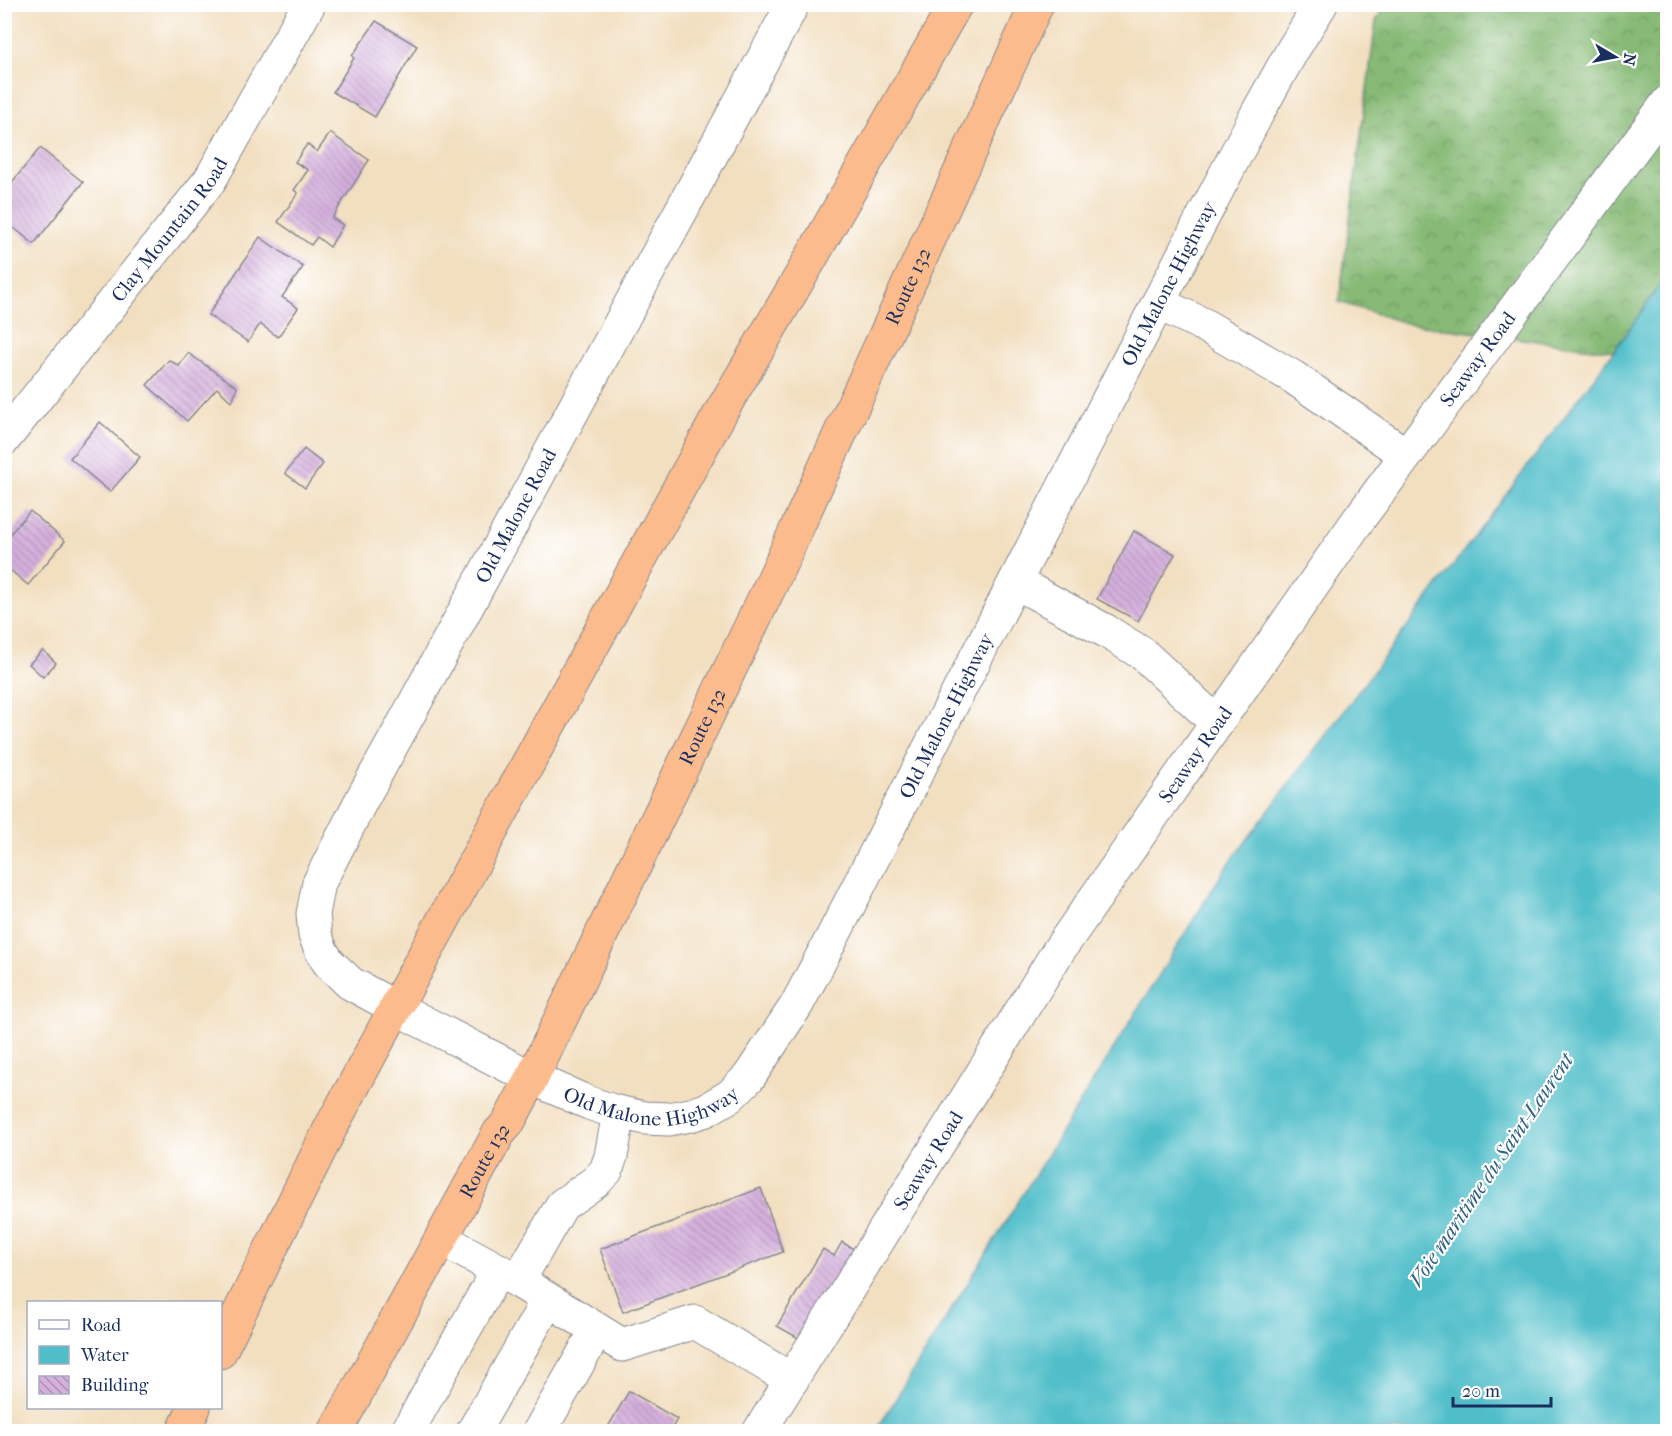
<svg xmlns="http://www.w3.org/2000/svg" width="1672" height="1436" font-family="'IM FELL French Canon',serif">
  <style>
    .forest { fill: url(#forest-crowns); stroke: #50746a; stroke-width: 1.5 }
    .water { fill: #50bec9; stroke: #367694; stroke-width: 1.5 }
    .building { fill: url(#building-back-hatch) }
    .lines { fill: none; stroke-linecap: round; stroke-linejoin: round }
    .minor-casing { stroke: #86878f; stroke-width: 35 }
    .highway-casing { stroke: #86878f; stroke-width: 35 }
    .minor { stroke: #fff; stroke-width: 33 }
    .highway { stroke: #fbbb8d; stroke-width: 33 }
    .labels { text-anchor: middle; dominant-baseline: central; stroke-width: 4.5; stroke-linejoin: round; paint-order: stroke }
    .street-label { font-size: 20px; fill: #1b2f5e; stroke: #fff }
    .water-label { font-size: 21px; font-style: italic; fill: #2e6183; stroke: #fff }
  </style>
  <defs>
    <pattern id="forest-crowns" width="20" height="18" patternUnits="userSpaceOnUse" patternTransform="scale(1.5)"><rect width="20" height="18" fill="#86ba75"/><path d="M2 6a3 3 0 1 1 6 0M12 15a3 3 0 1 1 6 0" fill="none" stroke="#6d9863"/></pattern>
    <pattern id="building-back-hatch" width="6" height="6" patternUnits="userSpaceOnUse" patternTransform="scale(1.5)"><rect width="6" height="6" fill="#d5b0dd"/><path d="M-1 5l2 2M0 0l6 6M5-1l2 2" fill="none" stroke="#ac90b6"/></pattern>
  </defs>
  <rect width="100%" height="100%" fill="#fff"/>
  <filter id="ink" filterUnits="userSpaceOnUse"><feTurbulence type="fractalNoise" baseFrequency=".0167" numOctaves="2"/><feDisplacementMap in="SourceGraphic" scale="12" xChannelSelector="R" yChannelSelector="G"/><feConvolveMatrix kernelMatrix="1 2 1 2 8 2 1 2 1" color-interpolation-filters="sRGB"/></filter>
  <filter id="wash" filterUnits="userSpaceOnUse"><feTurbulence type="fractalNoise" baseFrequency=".008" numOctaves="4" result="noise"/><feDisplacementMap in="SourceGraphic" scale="24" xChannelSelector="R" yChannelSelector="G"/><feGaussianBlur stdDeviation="1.35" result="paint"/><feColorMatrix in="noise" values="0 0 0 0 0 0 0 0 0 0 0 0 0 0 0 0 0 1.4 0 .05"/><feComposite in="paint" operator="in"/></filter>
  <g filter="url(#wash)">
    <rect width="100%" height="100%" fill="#f2dfc0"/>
    <!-- forest -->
    <polygon class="forest" points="1386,5 1667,5 1667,275 1614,351 1409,324 1339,302 1376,21"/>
    <!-- water -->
    <polygon class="water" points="1667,275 1667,1431 876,1431 1225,869 1614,351"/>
    <g id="blocks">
      <!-- building -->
      <g class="building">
        <polygon points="376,21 417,46 375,117 333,92 354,58 352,56"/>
        <polygon points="330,133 369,160 332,218 343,225 330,247 317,237 311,245 278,222 298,193 294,190 308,170 295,162 307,144 317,152"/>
        <polygon points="40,148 83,182 34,244 4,220 4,192"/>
        <polygon points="260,237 303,267 282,297 298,308 278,337 260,324 248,342 208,315"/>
        <polygon points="188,353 237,387 232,402 217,388 187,421 147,385 169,360 179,366"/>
        <polygon points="100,422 140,457 110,492 70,458"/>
        <polygon points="304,449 323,464 305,488 285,473"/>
        <polygon points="30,511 65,541 28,585 4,565 4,541"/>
        <polygon points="1134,531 1175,554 1138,621 1097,599"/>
        <polygon points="43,650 56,663 43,677 29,664"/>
        <polygon points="761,1188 783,1252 623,1312 600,1249"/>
        <polygon points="842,1242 855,1250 802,1340 777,1326 823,1249 834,1256"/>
        <polygon points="629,1391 677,1419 670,1432 605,1432"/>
      </g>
    </g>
  </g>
  <g filter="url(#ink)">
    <use href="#blocks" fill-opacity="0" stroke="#86878f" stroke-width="1.5"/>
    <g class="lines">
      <defs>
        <g id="minor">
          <path id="s1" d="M 793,4 L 404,723 L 362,799 L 319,883 L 313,914 L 315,935 L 322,952 L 329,963 L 350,983 L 396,1008 L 532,1078 L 589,1103 L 613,1111 L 645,1118 L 669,1119 L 690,1115 L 706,1110 L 730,1096 L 749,1077 L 796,1006 L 833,936 L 1158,303 L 1258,112 L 1292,51 L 1321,4"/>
          <polyline points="1158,303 1204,325 1293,377 1406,455"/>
          <path id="s2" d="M 4,439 L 210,180 L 309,4"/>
          <polyline points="1015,582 1106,631 1143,654 1217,723"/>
          <polyline points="442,1239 518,1281 562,1205 595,1182 606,1171 611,1156 619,1113"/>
          <polyline points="518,1281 622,1345 695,1322 792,1380"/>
          <polyline points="407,1432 498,1270"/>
          <polyline points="473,1432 548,1300"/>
          <polyline points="539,1432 597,1330"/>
          <path id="s3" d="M 759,1432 L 1059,950 L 1359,519 L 1668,102"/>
        </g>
        <g id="highway">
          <polyline points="220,1352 330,1129 544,734 722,410 803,272 956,4"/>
          <polyline points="183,1432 194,1408"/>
          <path id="s4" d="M 335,1432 L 499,1133 L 508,1123 L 532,1078 L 774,578 L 1037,4"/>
        </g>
      </defs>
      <!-- minor casing -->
      <use href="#minor" class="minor-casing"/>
      <!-- highway casing -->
      <use href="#highway" class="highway-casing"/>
      <!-- minor -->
      <use href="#minor" class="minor"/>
      <!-- highway -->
      <use href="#highway" class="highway"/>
    </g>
  </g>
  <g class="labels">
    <!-- street labels -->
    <g class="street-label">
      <text stroke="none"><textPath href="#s2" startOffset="267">Clay Mountain Road</textPath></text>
      <text stroke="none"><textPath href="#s1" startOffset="2452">Old Malone Highway</textPath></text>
      <text stroke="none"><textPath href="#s4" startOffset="1282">Route 132</textPath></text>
      <text stroke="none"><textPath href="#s3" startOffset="1292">Seaway Road</textPath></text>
      <text transform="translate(516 516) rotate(-62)">Old Malone Road</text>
      <text stroke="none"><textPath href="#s1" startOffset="1966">Old Malone Highway</textPath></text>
      <text stroke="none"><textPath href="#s4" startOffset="796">Route 132</textPath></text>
      <text stroke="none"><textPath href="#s3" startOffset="806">Seaway Road</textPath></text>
      <text stroke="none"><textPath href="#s1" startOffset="1444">Old Malone Highway</textPath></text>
      <text stroke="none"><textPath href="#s3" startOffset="320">Seaway Road</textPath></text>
      <text stroke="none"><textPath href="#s4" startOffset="310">Route 132</textPath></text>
    </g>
    <!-- water labels -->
    <g class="water-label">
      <text transform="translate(1491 1170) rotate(-56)">Voie maritime du Saint-Laurent</text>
    </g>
  </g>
  <!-- margin -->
  <rect width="1672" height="1436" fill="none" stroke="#fff" stroke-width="24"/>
  <!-- legend -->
  <rect x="27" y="1301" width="195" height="108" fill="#ffffff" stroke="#a4acbf" stroke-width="1.5"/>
  <rect x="39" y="1320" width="30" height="9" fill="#ffffff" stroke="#a4acbf" stroke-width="1.5"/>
  <text x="81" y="1331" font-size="18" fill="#1b2f5e">Road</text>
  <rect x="39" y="1346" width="30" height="18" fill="#50bec9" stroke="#a4acbf" stroke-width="1.5"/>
  <text x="81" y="1361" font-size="18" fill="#1b2f5e">Water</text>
  <rect x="39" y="1376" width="30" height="18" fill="url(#building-back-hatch)" stroke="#a4acbf" stroke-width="1.5"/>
  <text x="81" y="1391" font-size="18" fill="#1b2f5e">Building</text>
  <!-- north arrow -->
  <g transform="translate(1615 57) rotate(100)" stroke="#ffffff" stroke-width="4.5" paint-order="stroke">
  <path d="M0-4.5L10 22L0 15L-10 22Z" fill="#1b2f5e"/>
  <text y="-9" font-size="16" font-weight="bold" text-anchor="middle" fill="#1b2f5e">N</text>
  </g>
  <!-- scale -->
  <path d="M1453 1397v9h98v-9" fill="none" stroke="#1b2f5e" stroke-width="3"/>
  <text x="1462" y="1397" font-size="18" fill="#1b2f5e" stroke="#ffffff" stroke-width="4.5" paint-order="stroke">20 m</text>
</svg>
